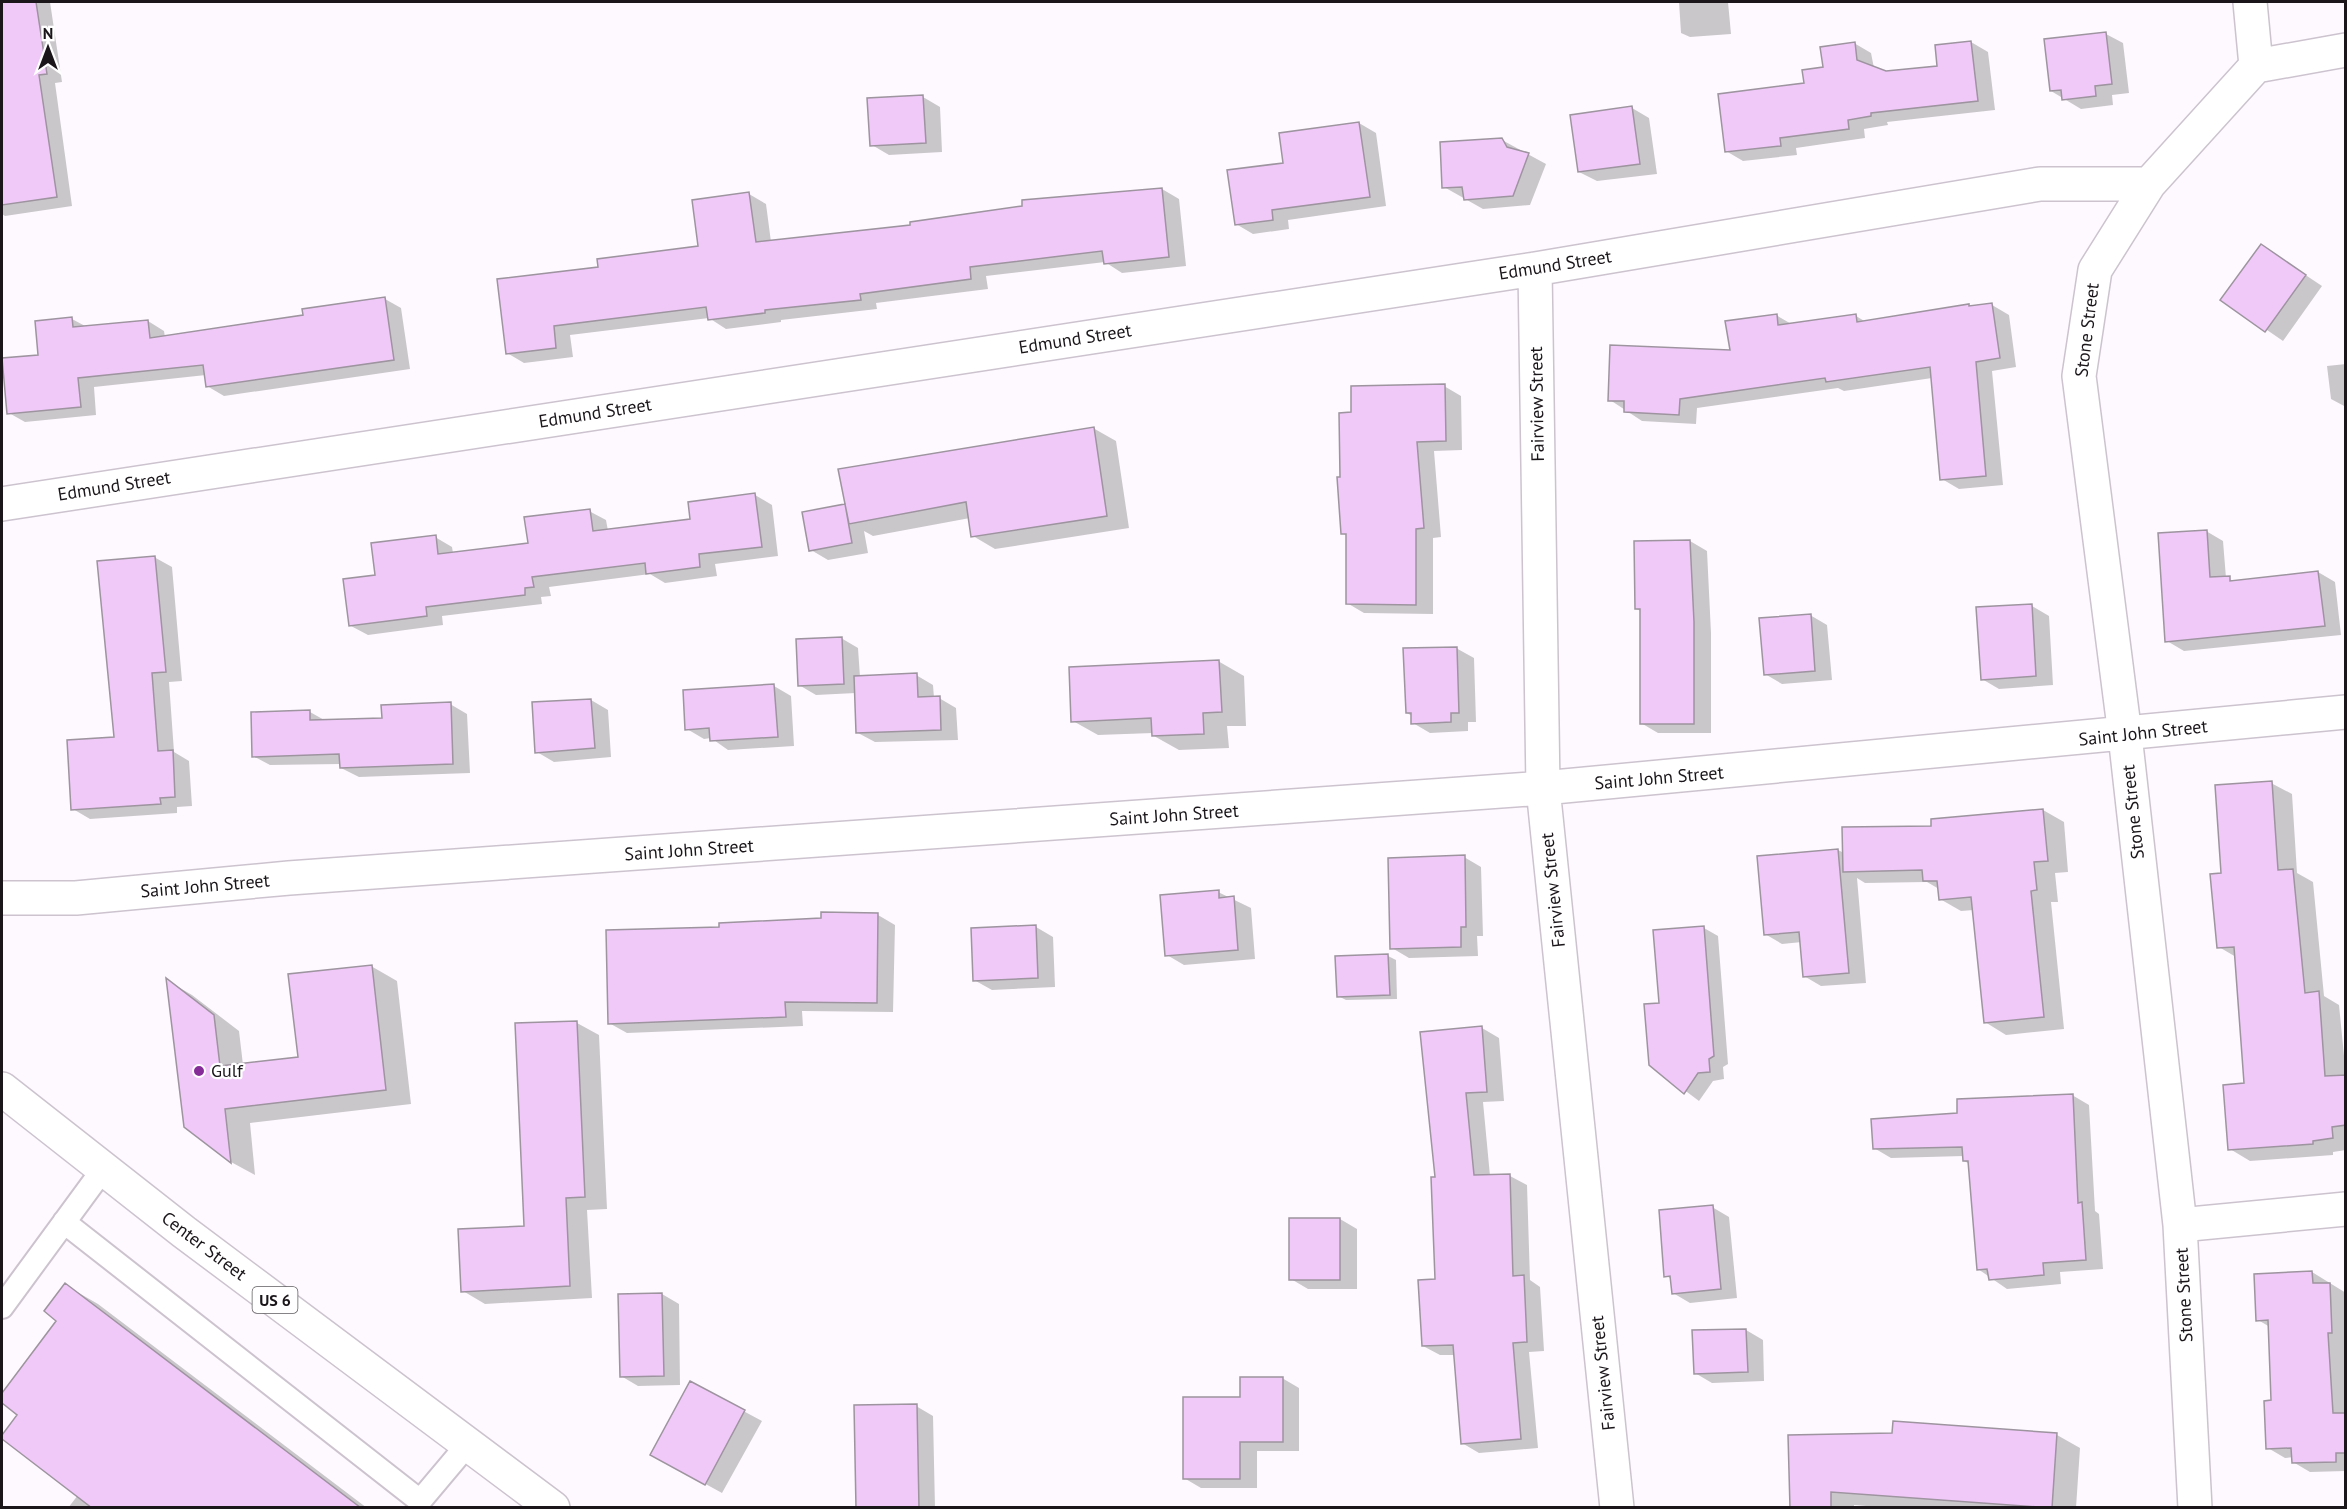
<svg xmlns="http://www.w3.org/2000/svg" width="2347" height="1509" font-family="'PT Sans',sans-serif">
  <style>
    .shadow { fill: #0003 }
    .building { fill: #f0c9f9; stroke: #9d949f; stroke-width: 1.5 }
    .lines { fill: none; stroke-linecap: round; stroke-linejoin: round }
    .lane-casing { stroke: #ccc3cf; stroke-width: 26 }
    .street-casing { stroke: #ccc3cf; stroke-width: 36 }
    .primary-casing { stroke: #ccc3cf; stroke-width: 36 }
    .lane { stroke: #fff; stroke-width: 22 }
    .street { stroke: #fff; stroke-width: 33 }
    .primary { stroke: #fff; stroke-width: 33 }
    .poi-dot { fill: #852c98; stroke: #fff; stroke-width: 2 }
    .labels { text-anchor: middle; stroke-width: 4.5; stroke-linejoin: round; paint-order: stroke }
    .shield { fill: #fff; stroke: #5f5c5f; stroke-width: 1.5 }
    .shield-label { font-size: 16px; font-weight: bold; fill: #1a161a }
    .street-label { font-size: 18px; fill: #1a161a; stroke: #fff }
    .poi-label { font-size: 18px; fill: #1a161a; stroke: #fff; text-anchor: start }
  </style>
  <rect width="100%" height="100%" fill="#fdf9fe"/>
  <path class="shadow" d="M2,2H50L62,82L55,83L72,206L5,216L2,214Z
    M1679,2H1728L1731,34L1690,37L1681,33Z
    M2106,34L2123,43L2129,93L2112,95L2113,105L2081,109L2051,91Z
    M1971,42L1988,52L1995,110L1887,122L1888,125L1864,129L1865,138L1796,148L1797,155L1743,161L1726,151L1854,43L1871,53L1874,68L1885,72L1939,68Z
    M923,97L940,107L942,152L889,155L872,145Z
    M1632,108L1649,118L1657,174L1597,181L1579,172Z
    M1359,123L1376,133L1386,206L1288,220L1289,229L1253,234L1236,224L1285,164Z
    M1502,140L1546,164L1530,205L1483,209L1444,187Z
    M1162,189L1179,199L1186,266L1122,273L1105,262L986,276L988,289L876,303L877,309L781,320V322L726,329L709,318L570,335L573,357L524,363L507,353L600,268L699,247L749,194L766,204L771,242L912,226Z
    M2262,246L2322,286L2283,341L2222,299Z
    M385,299L401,308L410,369L224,396L207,386L206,375L94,387L96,415L25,422L9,413L40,356L72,319L87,327L148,321L164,331L165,337L305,317Z
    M1992,305L2009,315L2016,367L1992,371L2003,485L1959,489L1942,479L1932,378L1844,391L1838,388L1697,408L1696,424L1642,421L1610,400L1731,351L1776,315L1793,325L1856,316L1866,322L1969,306Z
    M2346,364V407L2331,399L2327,366Z
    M1444,386L1461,396L1462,450L1434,451L1441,537L1433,538V614L1364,613L1347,603L1348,537L1343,533L1342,478L1353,414Z
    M1093,428L1116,441L1129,528L995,549L973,536L970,518L873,536L864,531L868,553L828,560L811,550L845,505L847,507Z
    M755,495L772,505L778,556L715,564L717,576L665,583L650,574L549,587L551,596L541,597L542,604L442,616L443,625L368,635L351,626L377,577L435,537L452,547L453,553L529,544L589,511L606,520L608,531L692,521Z
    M2206,531L2223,541L2226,578L2237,582L2318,572L2335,582L2341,635L2184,651L2167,641Z
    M1690,541L1707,551L1711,633V733H1658L1641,723V611L1636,609L1635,542Z
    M154,557L172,567L182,681L169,682L174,752L189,761L192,806L177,807V813L90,819L73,809L116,739Z
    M2032,606L2049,616L2053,685L1999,689L1982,679Z
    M1810,615L1827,625L1832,680L1782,684L1765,674Z
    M841,638L858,648L860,677L916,675L933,685L934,698H939L956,708L958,740L875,742L858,733L856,693L816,695L799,685Z
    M1456,648L1474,658L1476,722H1468V731L1430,733L1413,723L1412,716L1407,713Z
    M1218,661L1244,676L1246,726H1227L1229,748L1179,750L1154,736L1153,733L1098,735L1073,721Z
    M774,686L791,696L794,746L728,750L711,738L704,739L687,729Z
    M591,700L608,710L611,757L554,762L537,752Z
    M450,704L467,714L470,773L359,777L341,768V764L270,765L253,756L310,712L326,721L383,719Z
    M2271,783L2292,794L2297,873L2313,882L2324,996L2339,1005L2346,1076V1150L2333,1152V1155L2250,1161L2230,1149L2246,1085L2236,957L2219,947L2222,874Z
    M2043,810L2064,822L2068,872L2055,873L2058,902H2051L2064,1029L2006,1035L1985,1022L1974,910L1961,911L1940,899L1939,889L1927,882L1865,883L1857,878L1866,983L1821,986L1804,976L1802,942L1782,944L1765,934L1838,850L1844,853L1933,827Z
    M1464,857L1481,867L1483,936H1477L1478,956L1409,958L1392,948Z
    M1218,892L1251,908L1255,959L1184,965L1167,955Z
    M878,915L895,925L893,1012L802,1011L803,1026L627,1033L609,1023L721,929Z
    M1036,927L1053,937L1055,987L992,990L974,980Z
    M1704,928L1718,936L1728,1064L1723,1067L1724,1079L1713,1081L1699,1101L1651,1065Z
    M1388,956L1396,960L1397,999L1346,1000L1338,996Z
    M371,966L397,981L411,1104L250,1123L255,1175L231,1162L185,1126L168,981L192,995L239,1031L243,1065L299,1058Z
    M577,1023L599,1035L607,1209L587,1210L592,1298L485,1304L463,1291L525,1227Z
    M1482,1028L1499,1038L1504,1101L1483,1102L1490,1176H1510L1527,1185L1530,1280L1540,1287L1544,1351L1529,1352L1538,1448L1479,1453L1462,1443L1455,1355H1440L1423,1346L1436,1280V1178Z
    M2072,1095L2089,1105L2095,1211L2099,1214L2103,1269L2060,1272L2061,1284L2007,1289L1978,1269L1970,1164L1964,1161V1156L1891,1158L1874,1148L1959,1115Z
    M1712,1207L1729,1217L1737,1298L1690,1303L1673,1293L1672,1279L1666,1276Z
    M1340,1219L1357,1229V1289H1308L1291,1279Z
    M2312,1272L2346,1293V1471L2310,1472L2293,1462V1457L2285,1458L2268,1448L2272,1402L2270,1327L2258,1320Z
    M65,1285L98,1304L367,1508H68L78,1495L2,1437L19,1415L2,1401V1396L58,1321Z
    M662,1294L679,1304L680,1385L638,1386L621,1376Z
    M1746,1330L1763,1340L1764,1381L1712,1383L1695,1373Z
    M1282,1378L1299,1388V1451H1257V1488H1201L1184,1478L1241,1399Z
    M691,1383L762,1421L722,1493L669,1464Z
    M916,1406L933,1416L935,1508H857Z
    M2057,1435L2080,1448L2076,1508H1890L1854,1505V1508H1791L1790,1436Z"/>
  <path class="building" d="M2,2H36L47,74L39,75L57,197L2,205Z
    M2106,32L2112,84L2095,86L2096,96L2062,100L2061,90L2050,91L2044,39Z
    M1971,41L1978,101L1871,113V116L1848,120L1849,129L1780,138L1781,146L1725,152L1718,94L1804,83L1802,70L1823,67L1820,47L1855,42L1857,60L1886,71L1937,66L1935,45Z
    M923,95L926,143L870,146L867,98Z
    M1632,106L1640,164L1578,172L1570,115Z
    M1359,122L1370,197L1272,210L1273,220L1235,225L1227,170L1283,163L1279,133Z
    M1502,138L1507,147L1529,153L1513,196L1464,200L1462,187L1442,188L1440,142Z
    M1162,188L1169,257L1104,264L1102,251L970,267L971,279L860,294L861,300L765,310V313L708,320L706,307L554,326L556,348L506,354L497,279L598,267L597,259L698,246L692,200L749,192L756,242L910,225V222L1022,206V200Z
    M2261,244L2306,275L2265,332L2220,300Z
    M385,297L394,360L206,387L203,365L78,378L81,407L7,414L2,358L38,355L35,321L72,317L73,327L148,320L150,338L303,315L302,309Z
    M1992,303L2000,358L1976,362L1986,476L1940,480L1930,367L1826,382L1825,378L1680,399L1679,415L1624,412V401H1608L1610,345L1730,350L1725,321L1777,314L1778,325L1856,314L1857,322L1969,304V306Z
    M1445,384L1446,441L1417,442L1424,528L1416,529V605L1346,604V534H1341L1337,477H1340L1339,413L1351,412V386Z
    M1094,427L1107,516L971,537L966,502L849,524L838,469Z
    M755,493L762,547L699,554L700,567L646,574L645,563L532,577L534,587L525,588V595L426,607L427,616L349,626L343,579L375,575L371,543L436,535L438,554L528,543L524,517L590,509L593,531L690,519L688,502Z
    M845,504L852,543L809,551L802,512Z
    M2207,530L2210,577L2230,576V581L2318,571L2325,626L2165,642L2158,533Z
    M1690,540L1694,622V724H1640V609H1635L1634,541Z
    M155,556L166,672L152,673L158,751L173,750L175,797L160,798L161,804L71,810L67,740L114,737L97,561Z
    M2032,604L2036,676L1981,680L1976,607Z
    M1811,614L1815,671L1764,675L1759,618Z
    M842,637L844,684L798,686L796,639Z
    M1457,647L1459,713H1451V722L1411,724V713H1406L1403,648Z
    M1219,660L1222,712L1203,713L1204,734L1152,736L1151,718L1071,722L1069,667Z
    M917,673L918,697L940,696L941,730L856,733L854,676Z
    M774,684L778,737L710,741L709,728L685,730L683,690Z
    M591,699L595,748L535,753L532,702Z
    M451,702L453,764L340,768L339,754L252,757L251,712L310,710V720L382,718L381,705Z
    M2272,781L2278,870L2293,869L2305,993L2319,991L2325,1076L2346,1075V1125L2332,1127L2333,1138L2313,1141V1144L2228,1150L2223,1085L2244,1083L2234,947L2217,948L2210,874L2221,873L2215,785Z
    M2043,809L2048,861L2034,862L2037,890L2031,891L2044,1017L1984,1023L1971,897L1939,900L1937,881H1923L1922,870L1843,872L1842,827L1931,826V819Z
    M1838,849L1849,973L1803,977L1799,932L1764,935L1757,856Z
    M1465,855L1466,927H1461V947L1390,949L1388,858Z
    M1219,890V898L1234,896L1238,950L1165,956L1160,895Z
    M821,912L878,913L877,1003L785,1002L786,1017L608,1024L606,930L719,927V923L821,918Z
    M1036,925L1038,978L973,981L971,928Z
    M1704,926L1714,1056L1709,1059L1710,1072L1698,1073L1684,1094L1649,1065L1644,1004L1659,1003L1653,930Z
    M1388,954L1390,995L1337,997L1335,956Z
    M372,965L386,1090L225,1109L231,1163L184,1127L166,978L214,1015L220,1066L298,1057L288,974Z
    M577,1021L585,1197L566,1198L570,1286L461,1292L458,1229L524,1226L515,1023Z
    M1482,1026L1487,1092L1466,1093L1474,1175L1510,1174L1513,1276L1524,1275L1527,1342L1513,1343L1521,1439L1461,1444L1453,1345L1422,1346L1418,1280L1435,1279L1431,1177H1435L1420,1032Z
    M2073,1094L2078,1203L2082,1202L2086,1260L2043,1263L2044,1275L1989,1280L1987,1269L1977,1270L1968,1161H1963L1962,1147L1873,1149L1871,1119L1957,1113V1099Z
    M1713,1205L1721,1289L1672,1294L1670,1276L1664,1277L1659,1210Z
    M1289,1218H1340V1280H1289Z
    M2312,1271L2313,1283H2330L2332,1333H2328L2333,1413H2346V1453H2336V1462L2292,1463L2291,1448L2266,1449L2264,1401L2271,1400L2268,1320L2256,1321L2254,1274Z
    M65,1283L361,1508H92L2,1439V1435L17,1415L2,1403V1393L56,1321L44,1311Z
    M662,1293L664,1376L620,1377L618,1294Z
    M1746,1329L1748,1372L1694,1374L1692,1330Z
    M1240,1377H1283V1442H1240V1479H1183V1397H1240Z
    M690,1381L745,1410L705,1485L650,1455Z
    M917,1404L919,1508H856L854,1405Z
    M1893,1421L2057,1433L2052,1508L1831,1492V1508H1790L1788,1435L1892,1433Z"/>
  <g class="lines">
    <g class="lane-casing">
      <path id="lane" d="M64,1222L420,1501L468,1444
        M2,1307L104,1168"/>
    </g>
    <g class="street-casing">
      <path id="street" d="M2250,2L2256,66
        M2256,66L2346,50
        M1535,269L1543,788L1617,1508
        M2,504L1535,269L2040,184H2149
        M2,898H76L289,878L1543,788L2346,712
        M2180,1225L2346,1209
        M2195,1508L2180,1225L2125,735L2079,376L2095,270L2149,184L2256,66"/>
    </g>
    <g class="primary-casing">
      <path id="primary" d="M2,1089L184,1232L553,1508"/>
    </g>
    <use href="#lane" class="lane"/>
    <use href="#street" class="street"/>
    <use href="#primary" class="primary"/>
  </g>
  <circle class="poi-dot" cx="199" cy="1071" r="6"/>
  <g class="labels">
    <rect class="shield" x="252.5" y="1287" width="45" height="26" rx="4.5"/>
    <g class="shield-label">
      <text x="275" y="1306">US 6</text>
    </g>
    <g class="street-label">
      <text transform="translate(1555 265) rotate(-9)" y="6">Edmund Street</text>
      <text transform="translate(2087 330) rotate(-83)" y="6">Stone Street</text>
      <text transform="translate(1075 339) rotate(-9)" y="6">Edmund Street</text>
      <text transform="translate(1537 404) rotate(-91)" y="6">Fairview Street</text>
      <text transform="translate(595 413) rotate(-9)" y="6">Edmund Street</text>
      <text transform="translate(114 486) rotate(-9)" y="6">Edmund Street</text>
      <text transform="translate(2143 733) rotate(-6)" y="6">Saint John Street</text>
      <text transform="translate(1659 778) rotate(-5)" y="6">Saint John Street</text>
      <text transform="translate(2133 812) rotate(-96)" y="6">Stone Street</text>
      <text transform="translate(1174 815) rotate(-4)" y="6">Saint John Street</text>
      <text transform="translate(689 850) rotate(-4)" y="6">Saint John Street</text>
      <text transform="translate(205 886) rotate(-5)" y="6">Saint John Street</text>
      <text transform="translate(1553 890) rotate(-96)" y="6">Fairview Street</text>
      <text transform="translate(204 1246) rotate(37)" y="6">Center Street</text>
      <text transform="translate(2184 1295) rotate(-93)" y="6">Stone Street</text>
      <text transform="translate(1603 1373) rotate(-96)" y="6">Fairview Street</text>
    </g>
    <g class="poi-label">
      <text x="211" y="1077">Gulf</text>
    </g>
  </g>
  <rect width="2347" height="1509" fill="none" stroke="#1a161a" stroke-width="6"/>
  <g transform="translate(48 48)" stroke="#ffffff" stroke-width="4.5" paint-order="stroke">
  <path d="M0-4.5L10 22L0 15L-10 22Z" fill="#1a161a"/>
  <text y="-9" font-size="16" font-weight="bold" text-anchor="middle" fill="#1a161a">N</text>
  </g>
</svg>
